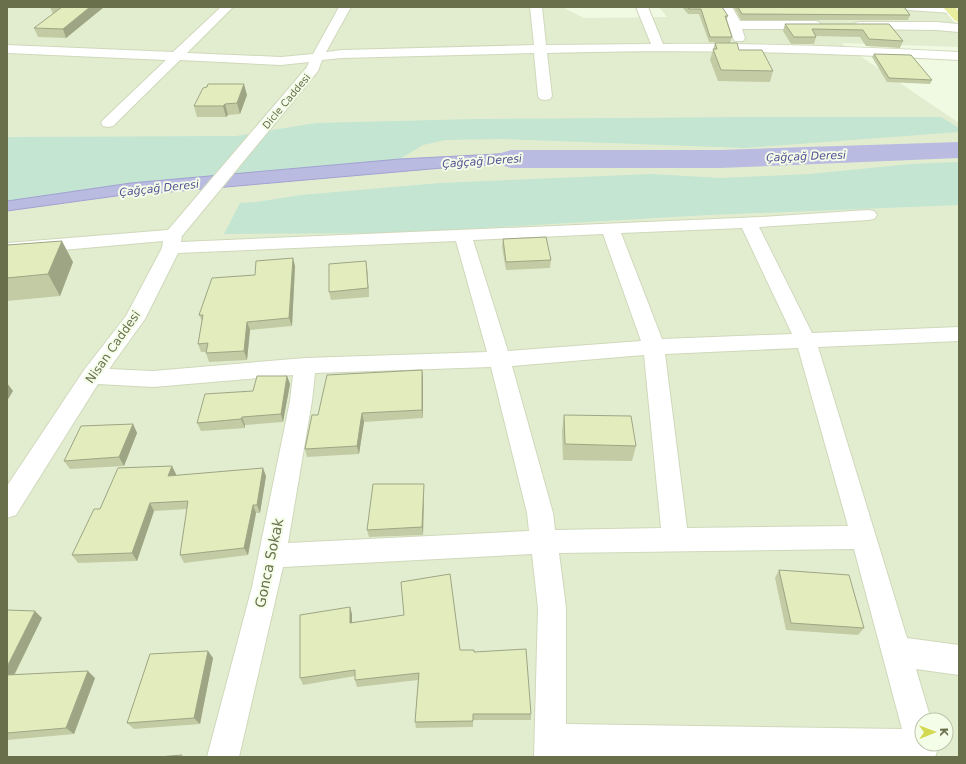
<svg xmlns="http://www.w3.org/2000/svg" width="966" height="764" font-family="'DejaVu Sans',sans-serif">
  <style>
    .residential { fill: #e2edd0; fill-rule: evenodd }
    .green { fill: #c3e5d1 }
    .water { fill: #b9bbe1; stroke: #a0a2d2 }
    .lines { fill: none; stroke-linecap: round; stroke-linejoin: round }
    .river { fill: #b9bbe1; fill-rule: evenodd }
    .minor-casing { stroke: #cfd8ba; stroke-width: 2 }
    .highway-casing { stroke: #fff; stroke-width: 2 }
    .minor { fill: #fff; fill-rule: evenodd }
    .highway { fill: #e8ee9e; fill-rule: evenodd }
    .wall { fill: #c2cba3 }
    .shaded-wall { fill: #9ea584 }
    .building { fill: #e2ecbd; stroke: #9ea584 }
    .labels { text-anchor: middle; stroke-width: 4; stroke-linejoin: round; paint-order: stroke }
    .far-street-label { font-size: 10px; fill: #696f4b; stroke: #f4fde8 }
    .far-water-label { font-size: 11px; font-style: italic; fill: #515294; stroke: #f4fde8 }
    .street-label { font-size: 12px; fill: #696f4b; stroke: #f4fde8 }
    .near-street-label { font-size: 14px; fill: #696f4b; stroke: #f4fde8 }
  </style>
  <rect width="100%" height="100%" fill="#f0fae2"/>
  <path class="residential" d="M7,7H562L584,18L667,17L659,7H959V47L841,43L959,123V757H7ZM922,720H946V744H922Z"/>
  <path class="green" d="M749,117H941L959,128V132L745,148L503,139L445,140L423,145L400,159L131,183L7,201V137L236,136L316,123L475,119Z
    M959,162V205L709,215L397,233L224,234L240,203L256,202L301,195L440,183L652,174L721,178L810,174L910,164Z"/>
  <path class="water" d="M517,153H557L565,158L560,162L465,166L169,192L138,193L7,211V201L131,183L400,159Z"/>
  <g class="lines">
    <path class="river" d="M959,142V158L720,168H511L501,165L497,159L501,153L511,150H720Z"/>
    <g class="minor-casing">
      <path id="minor" d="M221,7H233L187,53L281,57L313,54L339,7H351L326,52L342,50L534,45L530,7H542L546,45L651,44L636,7H648L663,44C762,43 861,47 959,52V60C822,52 684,49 547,53L552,96L550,99L545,100L540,99L538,96L534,53L342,58L322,60L318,71L182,236L181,242L761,217L868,210L874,211L877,215L874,219L868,220L759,227L812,333L959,327V341L818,347L907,638L959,645V675L916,669L931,720H922V744H938L939,746L935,757H534L538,608L532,554L283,567L239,757H207L252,587L290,401L293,375L153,387L98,384L16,515L7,518V486L84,370L126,316L162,248L163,241L7,255V243L168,230L307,67L309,62L281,65L180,60L113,126L108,127L103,126L101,123L103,120L166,60L7,53V45L173,52ZM742,228L792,334L662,339L621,233ZM603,234L641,341L508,351L473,240ZM456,241L487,352L305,358L153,371L109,369L145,319L178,253ZM798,348L848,526L687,528L665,354ZM644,355L661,528L555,530L553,513L512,366ZM491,367L527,513L529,531L288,543L312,401L315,373ZM854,549L902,729L566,724V608L559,553Z
        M720,7H732L740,21H815L819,22L821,25L819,28L815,29H742L745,38L743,41H735L733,38L727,19Z
        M903,7H953L957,10L955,12L951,13L909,10L905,9Z
        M859,22H936L959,24V32L936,30L855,29L853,26L855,23Z"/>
    </g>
    <g class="highway-casing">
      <path id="highway" d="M943,7H955L959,12V22L955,21Z"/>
    </g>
    <use href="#minor" class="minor"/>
    <use href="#highway" class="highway"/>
  </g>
  <path class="wall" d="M50,7H104L66,38L38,37L34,28L53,14Z
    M682,7H722L728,16L726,21L732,37L730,43L709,42L699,14H688Z
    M734,7H904L910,15L908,20H741Z
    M785,24H889L903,41L900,48L866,46L860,37L815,36L816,37L814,44H791L783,31Z
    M715,43L739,50L773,71L770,82L718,81L710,60Z
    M874,54L932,80L930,84L887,82L872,57Z
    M247,95L240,114L228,115L226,117H197L194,106Z
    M503,239L551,260L550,268L506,270L502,247Z
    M7,245L73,262L60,296L7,301Z
    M366,261L367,269L369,297L331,300L329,292Z
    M295,266L292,326L250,330L247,360L209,362L206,353V352H201L198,344L202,321L199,315L255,275Z
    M422,370L423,378V418L364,422L359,454L307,457L305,449L318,415Z
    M287,376L290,384L283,422L245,425V428L201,431L197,423L253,391Z
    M564,415L636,446L632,461L563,460L562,431Z
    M133,424L137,433L124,466L70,469L64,461Z
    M176,474V476H266L260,513H256L248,555L184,563L180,555L187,509L154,511L137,561L78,563L72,555L100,509Z
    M424,492L423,535L369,537L367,530Z
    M779,570L864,628L858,635L786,630L775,578Z
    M7,610L42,618L15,674L95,678L74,734L7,740Z
    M352,614V622L460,650L474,652L531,714V720H473V727L416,728L415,722L418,680L357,687L355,680V676L303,685L300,678Z
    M208,651L213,658L200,724L134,729L127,723Z"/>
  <path class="shaded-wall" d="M90,7H104L66,38L63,29Z
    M244,84L247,95L240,114L237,103Z
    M225,104L228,115L226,117L223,106Z
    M62,241L73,262L60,296L48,274Z
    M293,258L295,266L292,326L289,318Z
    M366,261L367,269L369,297L368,288Z
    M247,322L250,330L247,360L244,351Z
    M422,370L423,378V418L422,410Z
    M287,376L290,384L283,422L281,414Z
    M7,383L13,391L7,401Z
    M362,413L364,422L359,454L357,446Z
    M242,417L245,425V428L241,419Z
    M133,424L137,433L124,466L119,457Z
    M172,466L176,474L173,485L168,476Z
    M263,468L266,476L260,513L257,505Z
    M424,484V492L423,535L422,527Z
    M150,503L154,511L137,561L132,553Z
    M253,505L256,513L248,555L244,548Z
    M350,607L352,614V630L350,623Z
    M35,611L42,618L11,681L7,678V667Z
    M208,651L213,658L200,724L194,718Z
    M88,671L95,678L74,734L66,728Z"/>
  <path class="building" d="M55,7H90L63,29L34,28L62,7Z
    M687,7H722L728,16H725L732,37H710L701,9H689Z
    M738,7H904L910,15L742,14Z
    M785,24H889L903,41L869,39L863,30L812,29L816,37H794Z
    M715,43H737L739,50H762L773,71L721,70L713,49H717Z
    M874,54L911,55L932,80L889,78Z
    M208,84H244L237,103L225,104L223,106H194L203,88L207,87Z
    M546,237L551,260L506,262L503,239Z
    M62,241L48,274L7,278V245Z
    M293,258L289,318L247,322L244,351L206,353L208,343L198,344L203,315H199L212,278L255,275L256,261Z
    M366,261L368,288L329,292V264Z
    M422,370V410L362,413L357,446L305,449L312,415H318L327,375Z
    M257,376H287L281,414L242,417L241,419L197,423L205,394L253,391Z
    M564,415L631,416L636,446L565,444Z
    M133,424L119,457L64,461L81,426Z
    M172,466L168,476L263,468L257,505H253L244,548L180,555L188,501L150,503L132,553L72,555L94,509H100L118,468Z
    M373,484H424L422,527L367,530Z
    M779,570L849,575L864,628L791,623Z
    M450,574L460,650H474V652L526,649L531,714H473V721L415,722L419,673L355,680V670L300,678V615L350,607V623L404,615L401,582Z
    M7,610L35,611L7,667Z
    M208,651L194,718L127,723L150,654Z
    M88,671L66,728L7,733V675Z
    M182,755L181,757H159Z"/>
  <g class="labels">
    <g class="far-street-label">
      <text transform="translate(286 101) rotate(-50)" y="4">Dicle Caddesi</text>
    </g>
    <g class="far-water-label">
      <text transform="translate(806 156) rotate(-2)" y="4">Çağçağ Deresi</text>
      <text transform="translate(482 161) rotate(-4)" y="4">Çağçağ Deresi</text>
      <text transform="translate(159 188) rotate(-6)" y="4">Çağçağ Deresi</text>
    </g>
    <g class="street-label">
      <text transform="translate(113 347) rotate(-55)" y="4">Nisan Caddesi</text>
    </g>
    <g class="near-street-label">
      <text transform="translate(269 563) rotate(-78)" y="5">Gonca Sokak</text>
    </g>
  </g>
  <rect width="966" height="764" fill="none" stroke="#696f4b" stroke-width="16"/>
  <g transform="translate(934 732) rotate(89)"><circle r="19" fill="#f4fde8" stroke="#bcc4a9"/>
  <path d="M0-3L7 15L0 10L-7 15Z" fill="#d4d952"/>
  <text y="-6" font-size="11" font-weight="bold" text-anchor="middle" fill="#696f4b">K</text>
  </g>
</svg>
